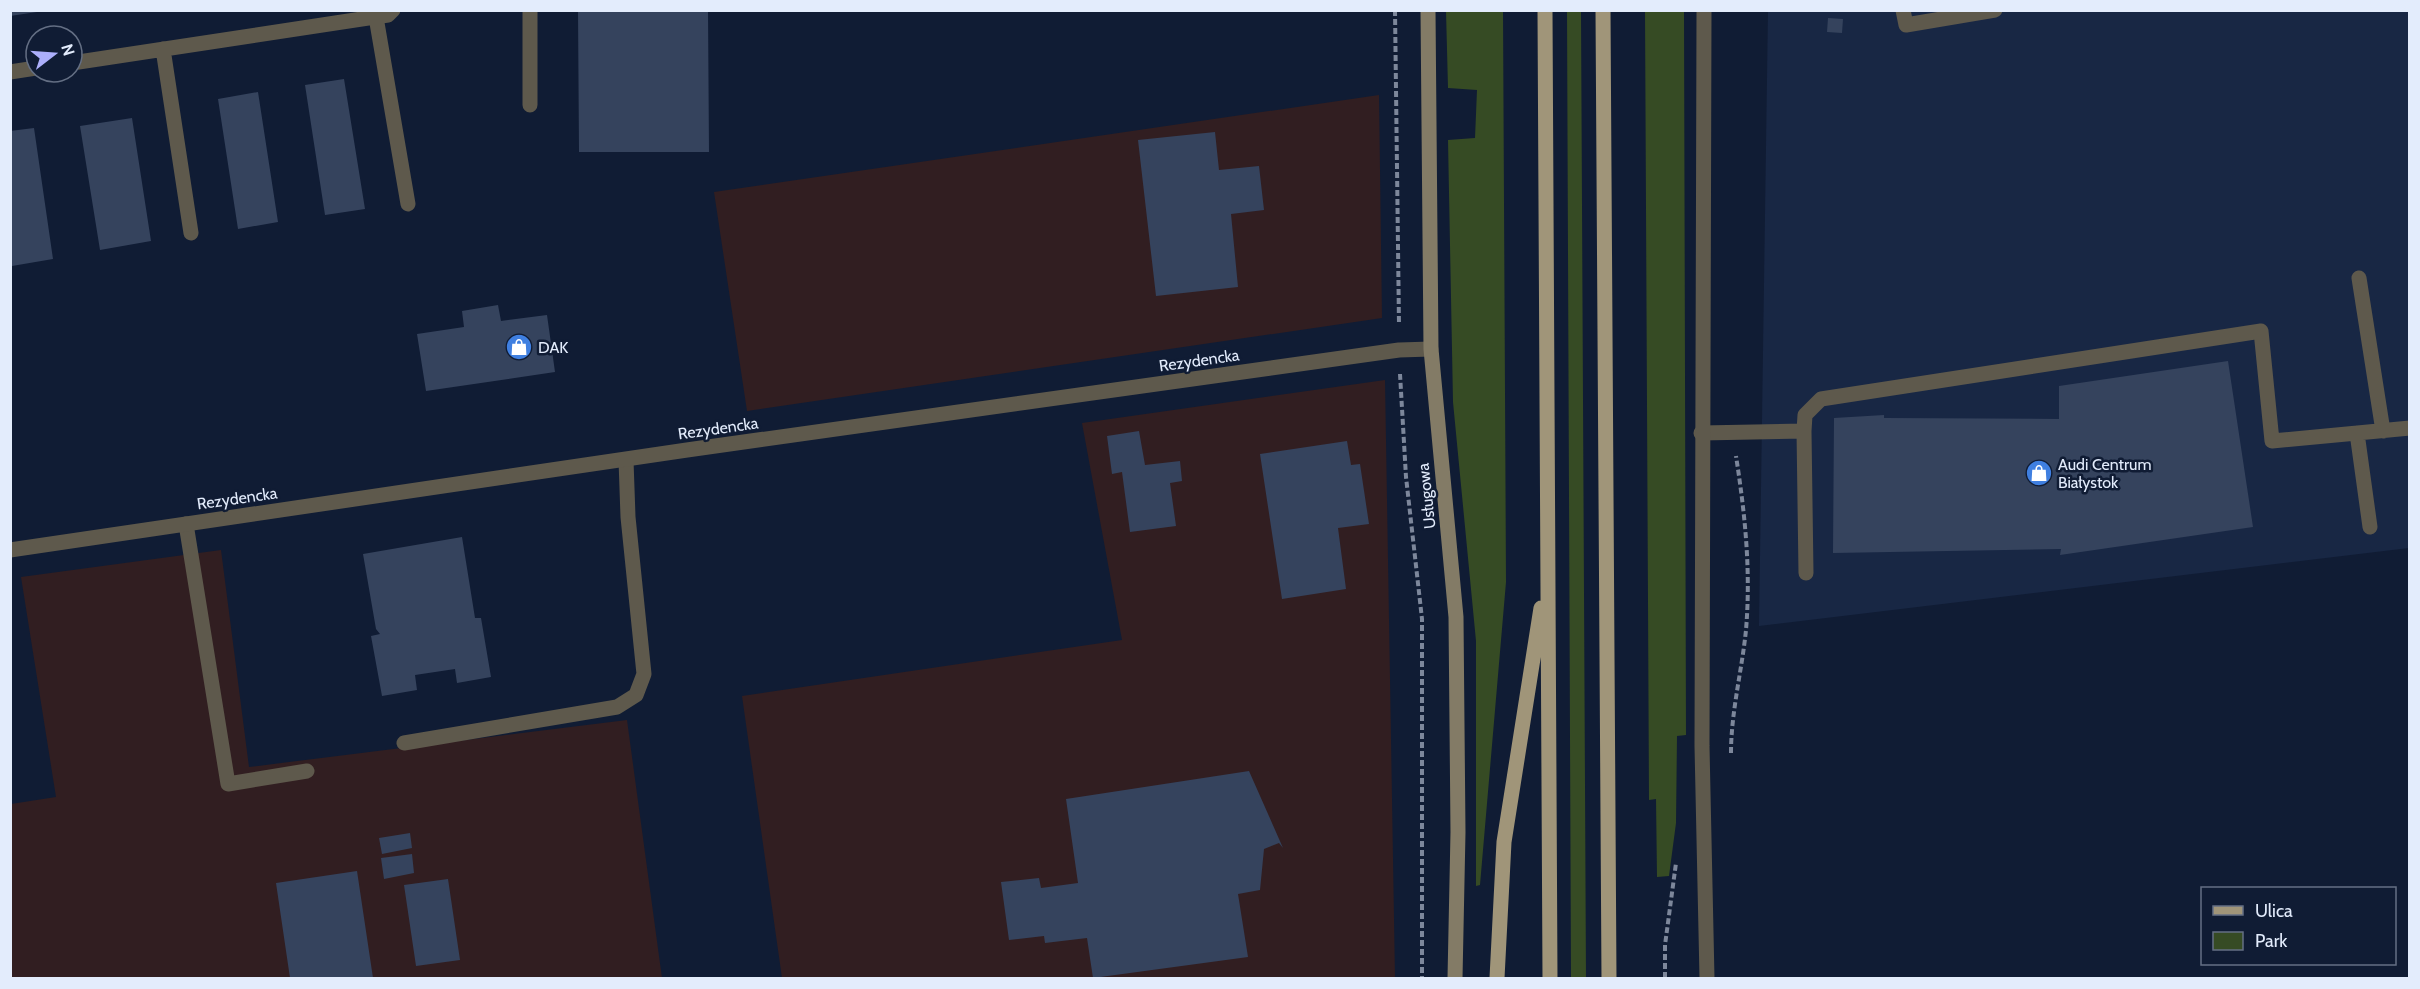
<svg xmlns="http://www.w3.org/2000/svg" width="2420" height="989" font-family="Cabin,sans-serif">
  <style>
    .built { fill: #182744 }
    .industrial { fill: #311e21 }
    .green { fill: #364b24 }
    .building { fill: #35435d }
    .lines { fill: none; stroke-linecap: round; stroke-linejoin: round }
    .path { stroke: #7d879b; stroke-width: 4; stroke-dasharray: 6 3; stroke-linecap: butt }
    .lane { stroke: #5e594c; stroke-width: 15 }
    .street { stroke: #5e594c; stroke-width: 15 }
    .secondary { stroke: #837b66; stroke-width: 15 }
    .primary { stroke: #a09579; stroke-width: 15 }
    .labels { text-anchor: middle; stroke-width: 5; stroke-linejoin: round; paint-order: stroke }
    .poi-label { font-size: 16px; fill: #e3ecfc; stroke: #101c34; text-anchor: start }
    .street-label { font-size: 16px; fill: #e3ecfc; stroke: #101c34 }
  </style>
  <rect width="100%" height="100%" fill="#101c34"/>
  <path class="built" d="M1768,11H2409V548L1759,626Z"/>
  <path class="industrial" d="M1379,95L1382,318L747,411L714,192Z
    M1385,380L1395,978H782L742,696L1122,640L1082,423Z
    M221,550L249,767L627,720L662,978H11V804L56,797L21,577Z"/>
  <path class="green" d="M1446,11H1503L1506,582L1480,885L1476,886V641L1453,402L1448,140L1475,138L1477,90L1448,88Z
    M1567,11H1581L1586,978H1571Z
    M1645,11H1684L1686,735L1677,736L1676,823L1669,876L1657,877L1656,799L1649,800Z"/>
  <path class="building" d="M10,10H37V12L10,16Z
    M578,10H708L709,152H579Z
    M1828,18L1843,19L1842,33L1827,32Z
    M344,79L365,209L325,215L305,85Z
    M258,92L278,222L238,229L218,99Z
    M132,118L151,241L100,250L80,126Z
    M34,128L53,259L12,266L10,131Z
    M1215,132L1219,170L1259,166L1264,210L1231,214L1238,287L1156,296L1138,140Z
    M498,305L501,321L547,315L555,372L426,391L417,334L464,327L462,311Z
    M2228,361L2253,527L2060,555L2061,549L1833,553L1834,418L1884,415V418L2059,419V386Z
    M1139,431L1145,465L1180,461L1182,481L1170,483L1176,526L1130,532L1122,472L1112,474L1107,436Z
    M1347,441L1351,465L1360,464L1369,524L1338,528L1346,589L1282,599L1260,454Z
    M462,537L475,618H481L491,677L457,683L455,669L415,675L417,690L382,696L371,636L380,634L376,629L363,554Z
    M1249,771L1283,848L1279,843L1264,849L1260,890L1238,894L1248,957L1093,978L1087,938L1045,943L1044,936L1009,940L1001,882L1039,878L1041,888L1078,883L1066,799Z
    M410,833L412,848L382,854L379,838Z
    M412,854L414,873L384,879L381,858Z
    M357,871L373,978H290L276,883Z
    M448,879L460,960L416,966L404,885Z"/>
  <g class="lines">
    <path class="path" d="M1395,10L1399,325
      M1400,374L1406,477L1422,619V978
      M1731,753C1731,712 1742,670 1746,630C1751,570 1745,514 1736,456
      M1665,978V945L1676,863"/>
    <path class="lane" d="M1903,10L1906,25L1995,10
      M376,17L408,204
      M163,49L191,233
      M72,63L388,15L393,10
      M10,72L36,68
      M530,105V10
      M2359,278L2383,431
      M1804,431L1806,573
      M1701,433L1804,431L1805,415L1821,399L2261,331L2272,441L2410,428
      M2357,433L2370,527
      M186,524L228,784L307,771
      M404,743L617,707L636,695L644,674L628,517L626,460"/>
    <path class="street" d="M1704,10L1702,746L1707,978
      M10,550L687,450L1399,350L1431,349"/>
    <path class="secondary" d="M1428,10L1431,349L1456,617L1458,832L1455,978"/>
    <path class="primary" d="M1545,10L1550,978
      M1603,10L1609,978
      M1497,978L1504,842L1541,608"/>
  </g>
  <defs>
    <g id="shop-disc" transform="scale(1.35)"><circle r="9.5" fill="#3f7fe0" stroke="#101c34"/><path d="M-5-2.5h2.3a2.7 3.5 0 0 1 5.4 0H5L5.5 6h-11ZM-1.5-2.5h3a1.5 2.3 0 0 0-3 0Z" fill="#fff"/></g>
  </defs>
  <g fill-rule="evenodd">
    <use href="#shop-disc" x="519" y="347"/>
    <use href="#shop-disc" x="2039" y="473"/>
  </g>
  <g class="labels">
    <g class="poi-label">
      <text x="538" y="353">DAK</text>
      <text x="2058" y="470">Audi Centrum<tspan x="2058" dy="18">Białystok</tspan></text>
    </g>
    <g class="street-label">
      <text transform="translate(1199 360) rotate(-8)" y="6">Rezydencka</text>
      <text transform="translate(718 428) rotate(-8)" y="6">Rezydencka</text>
      <text transform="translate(1426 496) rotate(-96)" y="6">Usługowa</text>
      <text transform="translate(237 498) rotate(-8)" y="6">Rezydencka</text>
    </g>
  </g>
  <rect width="2420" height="989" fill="none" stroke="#e3ecfc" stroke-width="24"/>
  <rect x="2201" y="887" width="195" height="78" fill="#101c34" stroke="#646f84" stroke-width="1.5"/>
  <rect x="2213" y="906" width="30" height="9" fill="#a09579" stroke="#646f84" stroke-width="1.5"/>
  <text x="2255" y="917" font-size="18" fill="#e3ecfc">Ulica</text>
  <rect x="2213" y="932" width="30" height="18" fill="#364b24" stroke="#646f84" stroke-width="1.5"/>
  <text x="2255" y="947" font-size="18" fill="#e3ecfc">Park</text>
  <g transform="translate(54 54) rotate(73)"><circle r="28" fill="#101c34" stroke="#646f84" stroke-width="1.5"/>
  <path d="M0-4.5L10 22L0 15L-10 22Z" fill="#acaffb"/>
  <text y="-9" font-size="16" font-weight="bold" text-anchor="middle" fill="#e3ecfc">N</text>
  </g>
</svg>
